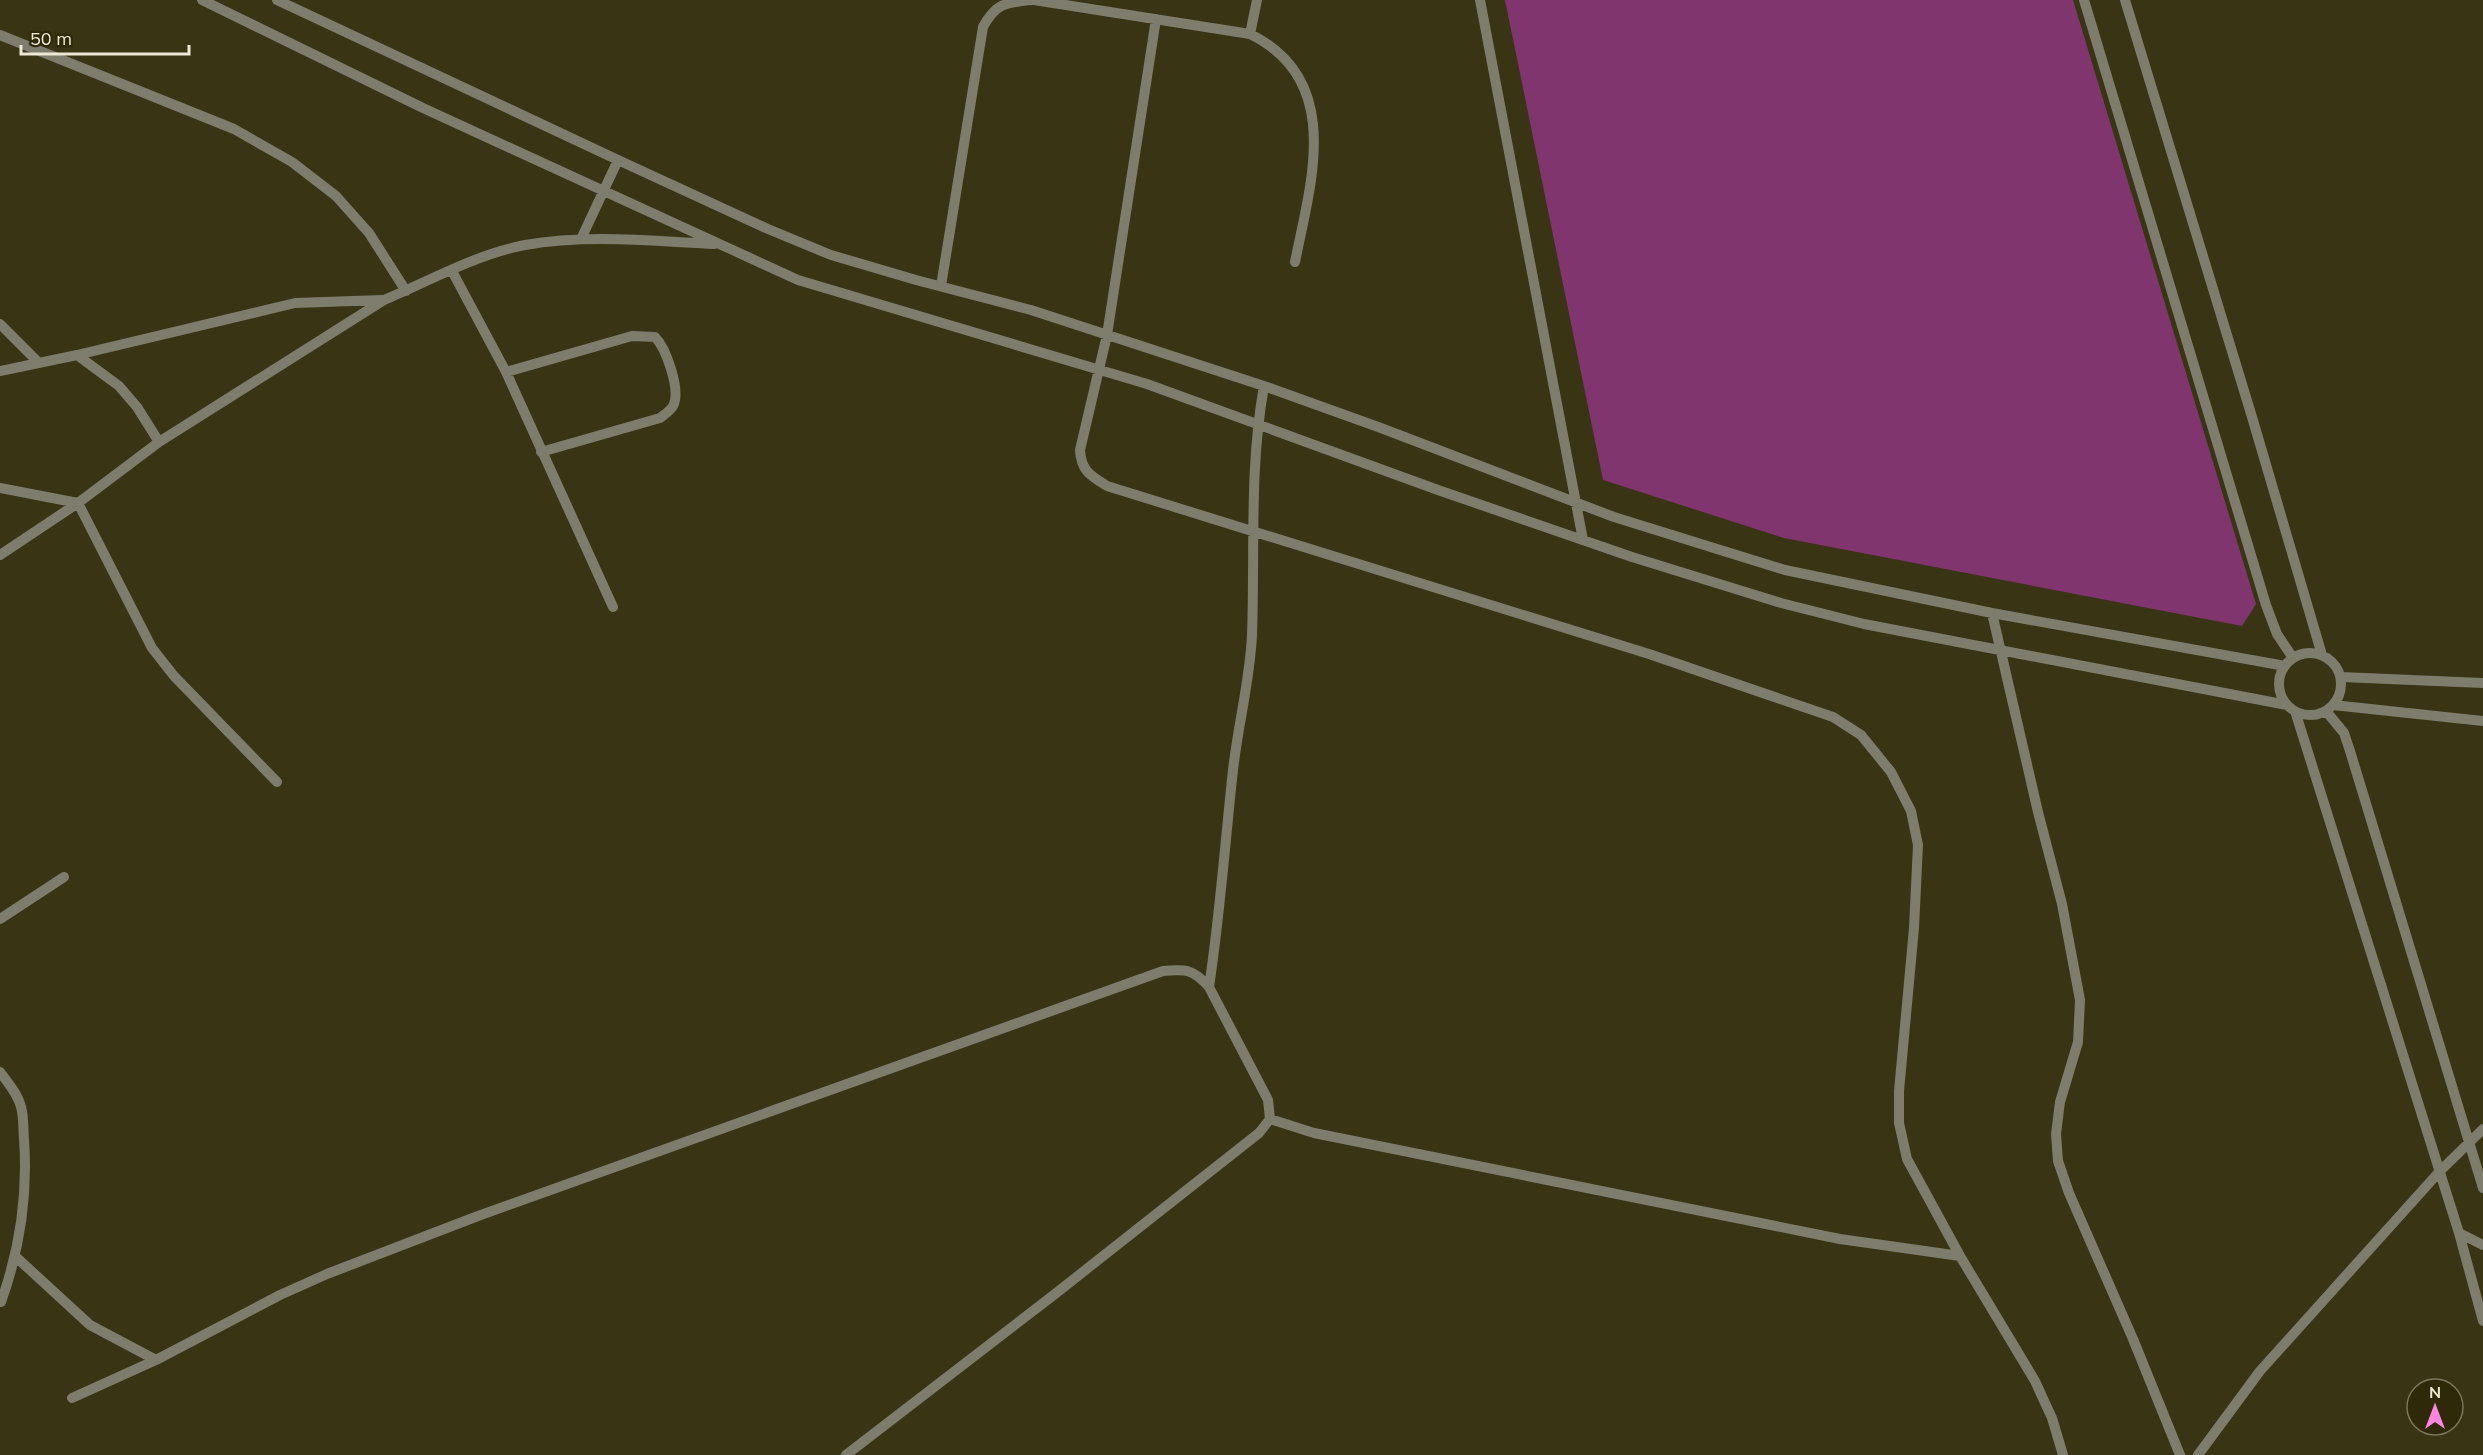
<svg xmlns="http://www.w3.org/2000/svg" width="2483" height="1455" font-family="Mulish,sans-serif">
  <style>
    .green { fill: #80356e }
    .lines { fill: none; stroke-linecap: round; stroke-linejoin: round }
    .lane { stroke: #7d7c6d; stroke-width: 10 }
  </style>
  <rect width="100%" height="100%" fill="#383414"/>
  <path class="green" d="M1505,0H2073L2256,604L2242,626L1784,538L1603,480Z"/>
  <g class="lines">
    <path class="lane" d="M202,0L423,108L798,280L1147,384L1438,490L1632,557L1781,603L1864,624L2287,705
      M277,0L618,160L768,229L831,255L916,280L1031,310L1264,386L1381,428L1614,517L1785,570L1992,613L2285,666
      M1034,0L1250,34C1344,80 1311,182 1295,262
      M1480,0L1583,540
      M2084,0L2266,605L2277,634L2293,658
      M2125,0L2252,417L2322,655
      M1156,19L1107,335L1080,450C1081,471 1091,476 1107,486L1649,654L1833,717L1861,735L1891,772L1911,811L1918,845L1914,928L1899,1091V1123L1907,1159L1960,1256L2035,1381L2052,1418L2063,1455
      M1250,34L1257,0
      M0,35L234,129L292,162L336,196L369,233L406,291
      M581,239L618,160
      M452,271L506,372L613,607
      M941,286L983,27C996,3 1005,3 1032,0
      M0,324L38,362
      M77,355L119,386L137,407L159,442
      M0,371L77,355L295,303L382,300
      M506,372L632,336L655,337C666,348 680,388 674,404C672,410 665,414 660,418L541,452
      M0,488L78,503L152,648L174,676L277,782
      M0,555L78,503L159,442L384,300C429,281 477,254 525,245C587,234 652,241 714,244
      M1992,613L2038,812L2062,904L2080,1000L2078,1042L2060,1102L2056,1134L2058,1161L2069,1193L2133,1339L2180,1455
      M2279 684a31 31 0 1 1 62 0a31 31 0 1 1-62 0Z
      M2341,677L2483,683
      M2333,705L2483,721
      M2295,711L2459,1233L2483,1321
      M2326,711L2344,733L2350,751L2483,1188
      M0,919L64,877
      M1209,987C1220,915 1225,843 1233,770C1238,725 1250,680 1252,635C1255,552 1249,469 1264,386
      M0,1072C8,1083 18,1094 21,1107C24,1117 23,1129 24,1139C28,1195 20,1249 1,1302
      M1270,1119L1314,1133L1840,1239L1960,1256
      M2459,1233L2483,1245
      M16,1257L90,1325L156,1360
      M72,1398L156,1360L280,1295L327,1274L478,1216L1163,971C1186,969 1193,969 1209,987L1268,1100L1270,1119L1259,1133L1055,1294L846,1455
      M2198,1455L2260,1371L2440,1171L2483,1129"/>
  </g>
  <g transform="translate(2435 1407)"><circle r="28" fill="#2e2a09" stroke="#7a765b" stroke-width="1.5"/>
  <path d="M0-4.5L10 22L0 15L-10 22Z" fill="#fe85df"/>
  <text y="-9" font-size="16" font-weight="bold" text-anchor="middle" fill="#ebe9d6">N</text>
  </g>
  <path d="M21 45v9h168v-9" fill="none" stroke="#ebe9d6" stroke-width="3"/>
  <text x="30" y="45" font-size="18" fill="#ebe9d6" stroke="#2e2a09" stroke-width="4.5" paint-order="stroke">50 m</text>
</svg>
